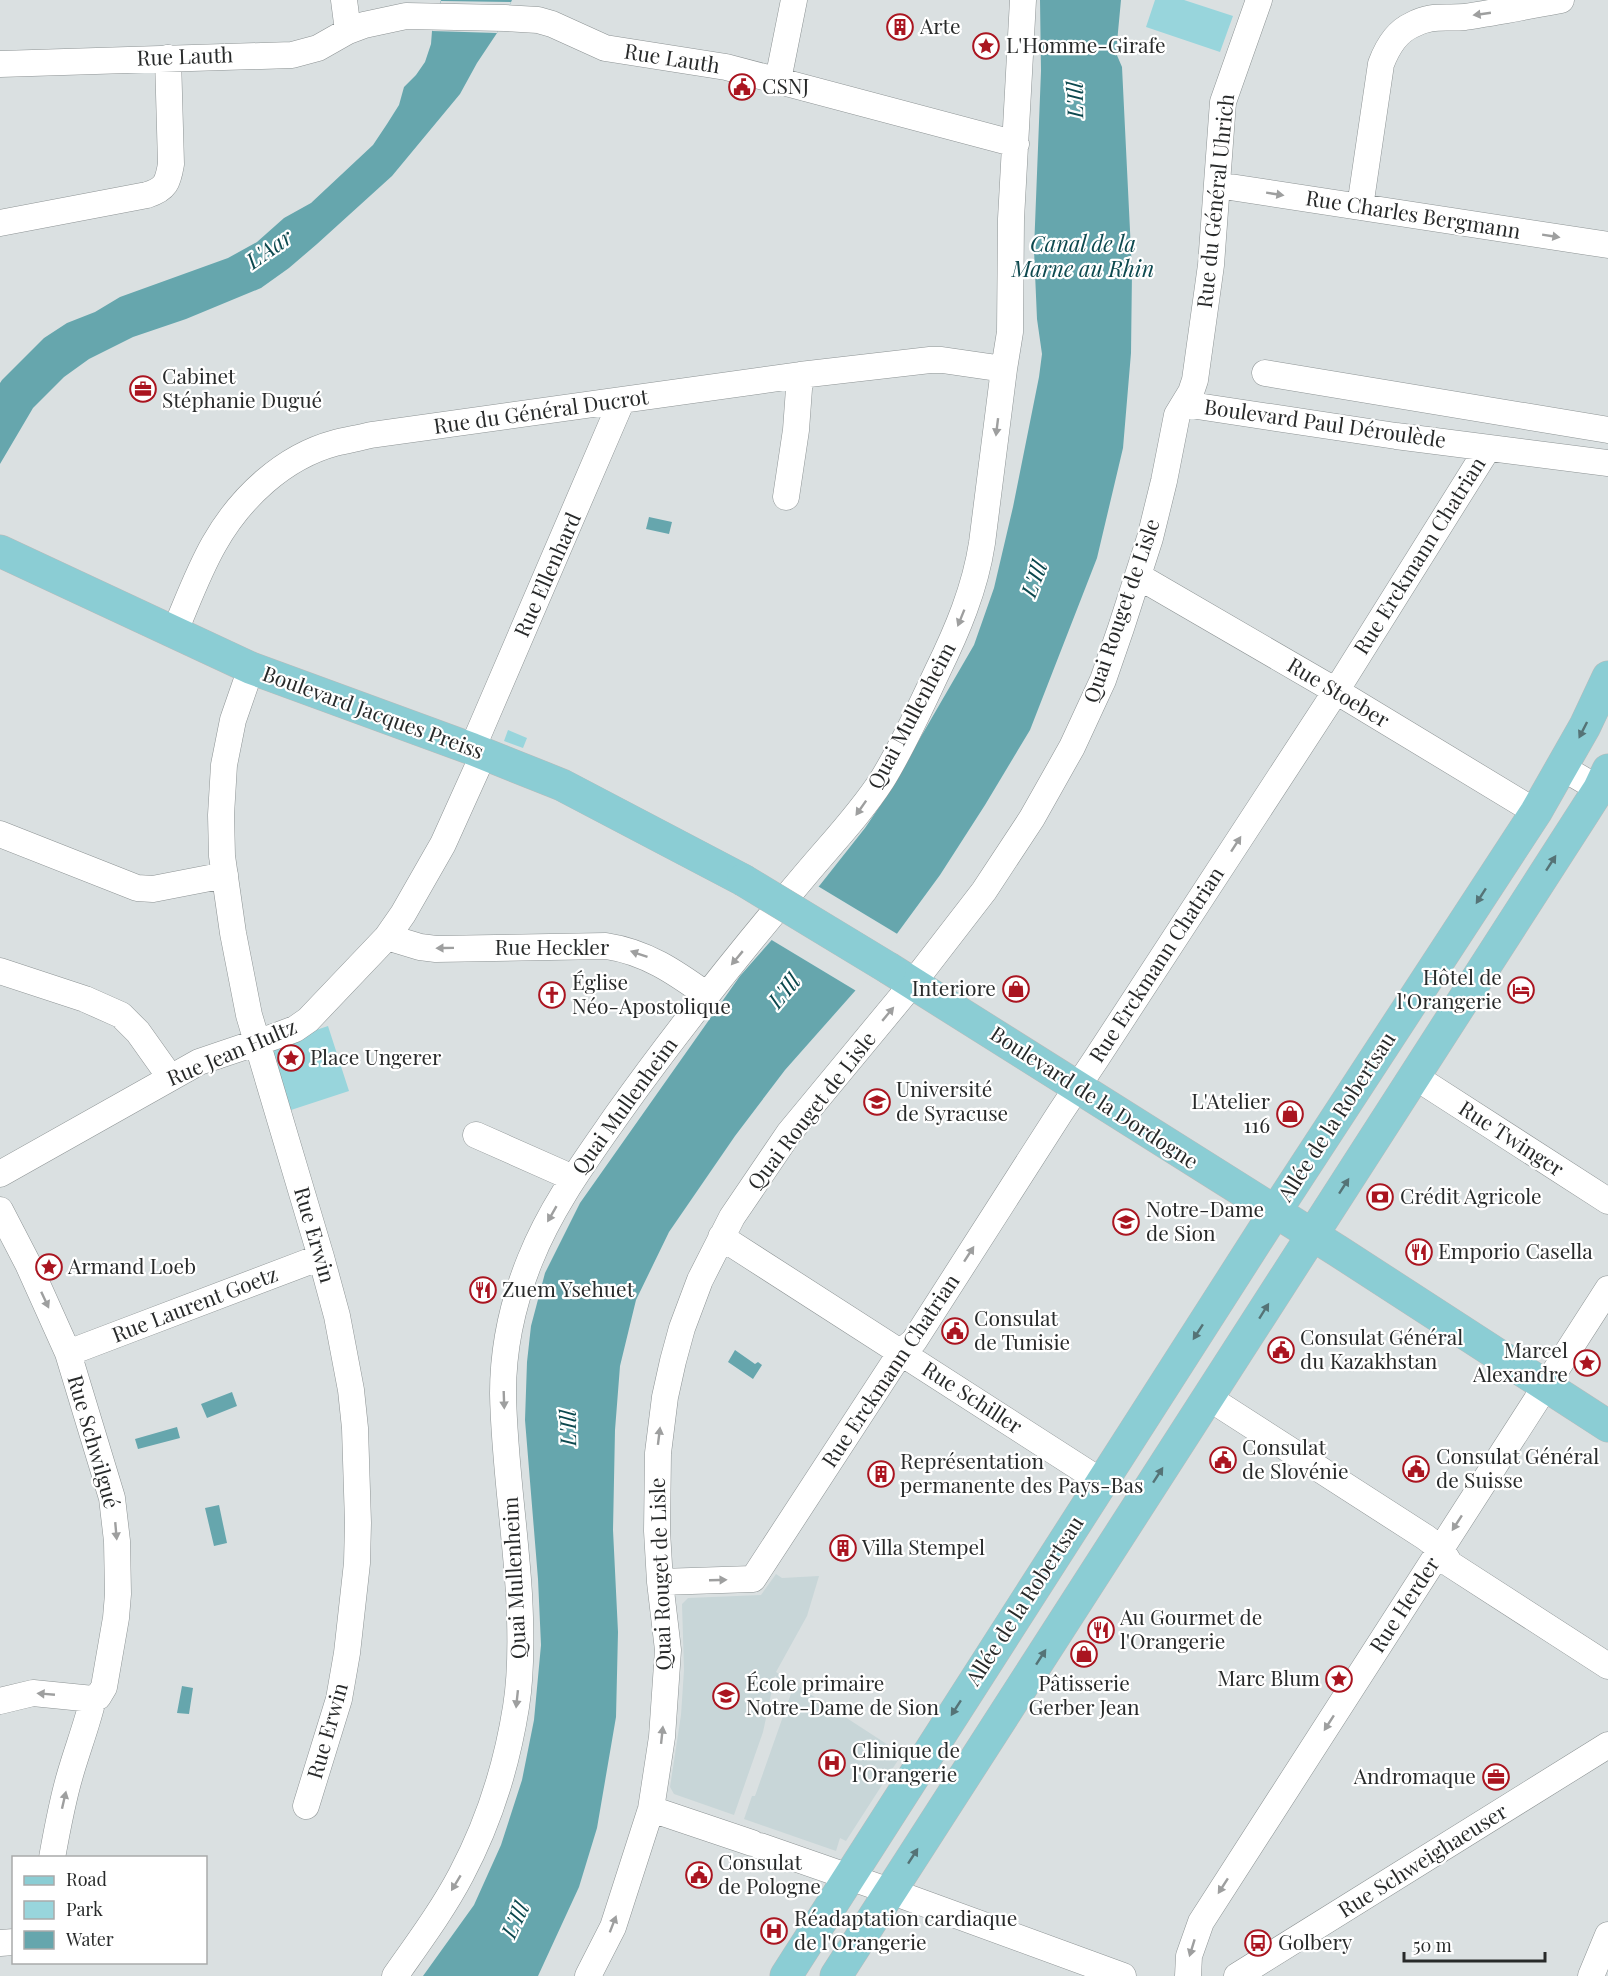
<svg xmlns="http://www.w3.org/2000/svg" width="1608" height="1976" font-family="'Playfair Display',serif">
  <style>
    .built { fill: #c8d6d8 }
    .green { fill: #98d5dc }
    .water { fill: #66a6ad }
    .pier { fill: #dae0e1 }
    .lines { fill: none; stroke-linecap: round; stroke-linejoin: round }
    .minor-casing { stroke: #8d9394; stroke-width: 27 }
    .major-casing { stroke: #babbbb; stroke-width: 33 }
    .minor { stroke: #fff; stroke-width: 26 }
    .major { stroke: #8bcdd4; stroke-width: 32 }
    .major-bridge-casing { stroke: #babbbb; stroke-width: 33; stroke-linecap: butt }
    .major-bridge { stroke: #8bcdd4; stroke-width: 32 }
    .oneway { fill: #9e9f9f }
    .oneway2 { fill: #557376 }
    .labels { text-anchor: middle; stroke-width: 4.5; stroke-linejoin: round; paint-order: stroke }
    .poi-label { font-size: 21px; fill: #282a2a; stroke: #fff; text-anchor: start }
    .street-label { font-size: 21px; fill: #282a2a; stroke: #fff }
    .water-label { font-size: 22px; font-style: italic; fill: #0c484e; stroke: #fff }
  </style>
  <rect width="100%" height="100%" fill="#dae0e1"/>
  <path class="built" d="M776,1574L782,1578L819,1576L807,1616L776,1672L902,1754L846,1841L840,1838L836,1851L744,1819L752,1796H755L793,1688L775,1676L763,1732L734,1815L674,1794L670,1787L681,1715L684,1670L682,1604L688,1598L761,1595Z"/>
  <path class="green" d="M1155,0H1184L1233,16L1220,52L1146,27Z
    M508,730L527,738L523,748L504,741Z
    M328,1026L349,1091L291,1110L269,1046Z"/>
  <path class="water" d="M441,0H512L497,33L477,63L460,94L392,176L317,244L289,268L261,288L186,319L133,337L89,359L64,377L33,408L0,464V383L2,380L44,338L67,323L95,312L120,297L228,258L257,242L284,218L311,203L373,145L387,124L399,105L404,87L416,75L425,62L431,44L432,31Z
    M1040,0H1121L1116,53L1122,67L1132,271L1131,353L1123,448L1097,558L1030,730L985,805L940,875L855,991L785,1070L735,1136L669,1232L636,1300L620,1366L615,1430L613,1530L618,1632L616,1717L597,1828L579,1887L538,1976H423L474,1905L501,1845L522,1780L534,1720L541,1645L538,1579L525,1420L527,1362L531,1326L545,1273L580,1203L740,976L820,885L865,828L886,797L974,645L994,588L1013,507L1039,377L1042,354L1037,319L1034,250L1041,71Z
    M649,517L672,522L669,534L646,529Z
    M735,1350L755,1364L758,1362L762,1365L753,1379L728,1362Z
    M232,1392L237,1406L207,1418L201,1404Z
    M177,1427L180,1438L138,1449L135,1439Z
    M219,1505L227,1543L214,1546L205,1508Z
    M182,1686L193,1688L189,1714L177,1713Z"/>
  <path class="pier" d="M441,1L511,2L497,33L432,31Z
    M816,885L899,935L858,992L770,939Z"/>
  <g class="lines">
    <g class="minor-casing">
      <path id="minor" d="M344,0L348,31
        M0,64L292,55L318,48L348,31L364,25L406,16L505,18L538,20L552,24L605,48L726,67L1016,144
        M778,80L794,0
        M1217,185L1608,245
        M1360,207L1381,64C1387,48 1396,32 1412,25C1432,14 1445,19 1465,17C1497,12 1529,6 1561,0
        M0,223L147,195C166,189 168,182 171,164L168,58
        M1265,373L1608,430
        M1184,404L1396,436L1608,463
        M786,497L796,430L800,375
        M1138,576L1336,691L1536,812
        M174,633C187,603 198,572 214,544C240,498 283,457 335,443C347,440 359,438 371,435L800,375L930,360H942L1004,369
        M251,668L233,720L224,765L221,815L222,856L233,933L249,1015L321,1257L337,1316L351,1390L355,1428L358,1523L357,1563L347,1653L339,1699L306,1806
        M472,749L622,400
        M1563,768L1599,789L1608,790
        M0,834L137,888L153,889L225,875
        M387,937L420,947L436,949L606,946C646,952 675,972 707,995
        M0,971L85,999L121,1015L138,1032L170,1077
        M1414,1076L1608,1201
        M476,1135L573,1178
        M0,1174L199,1062L279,1035L295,1029L308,1020L387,937L403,914L443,844L484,753
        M0,1210L28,1264L68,1353L112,1498L117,1541L118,1594L116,1618L104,1687L98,1697L93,1699C87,1725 77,1750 70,1775C62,1802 57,1830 52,1858
        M721,1237L1102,1482
        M68,1353L321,1257
        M1209,1398L1425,1537L1441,1549L1450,1564L1608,1666
        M660,1582L753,1579L901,1352L914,1341L1060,1113L1096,1059L1336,691L1488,448
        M0,1701L33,1693L93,1699
        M651,1809L752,1843
        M760,1846L901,1895L1123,1976
        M0,1943L14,1942
        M395,1976C418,1943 442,1911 461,1875C488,1824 507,1764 516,1707C522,1670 521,1631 519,1594C515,1527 504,1460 503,1393C503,1348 513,1302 530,1260C551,1207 585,1161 617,1115C676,1032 740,952 806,874C832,843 860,814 882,780C903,746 920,708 937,672C957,631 975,589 982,543L1004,369L1010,332L1011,219L1023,0
        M588,1976L613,1927L651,1809L662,1737L668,1650L660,1582L657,1531L658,1453L665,1397L673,1361L682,1328L700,1280L732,1217L789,1133L913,983L984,891L1032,818L1072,747L1103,680L1121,628L1150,538L1164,481L1177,415L1191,392L1195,380L1211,265L1223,102L1259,0
        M1188,1976L1189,1956L1201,1922L1608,1289
        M1237,1976L1608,1745
        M1591,1976L1608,1935"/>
    </g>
    <g class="major-casing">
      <path id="major" d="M0,551L251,668L472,749L562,785L743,880
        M890,969L1338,1251L1608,1426
        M786,1976L1275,1212L1536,812L1585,726L1608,677
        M836,1976L1583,814L1599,789L1608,770"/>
    </g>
    <use href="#minor" class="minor"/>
    <use href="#major" class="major"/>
    <g class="major-bridge-casing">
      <path id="major-bridge" d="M743,880L890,969"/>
    </g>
    <use href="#major-bridge" class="major-bridge"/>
  </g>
  <defs><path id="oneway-solid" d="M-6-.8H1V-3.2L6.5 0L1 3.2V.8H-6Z" transform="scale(1.5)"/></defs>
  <g class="oneway">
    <use href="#oneway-solid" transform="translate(1482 14) rotate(172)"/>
    <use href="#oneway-solid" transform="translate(1275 194) rotate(9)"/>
    <use href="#oneway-solid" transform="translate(1551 236) rotate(9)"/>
    <use href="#oneway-solid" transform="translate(997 427) rotate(97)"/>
    <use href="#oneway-solid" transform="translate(961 618) rotate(112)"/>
    <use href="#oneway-solid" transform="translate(861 808) rotate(125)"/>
    <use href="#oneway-solid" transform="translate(1236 844) rotate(-57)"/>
    <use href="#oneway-solid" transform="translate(445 948) rotate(179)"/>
    <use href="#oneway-solid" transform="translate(639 954) rotate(-161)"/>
    <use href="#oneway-solid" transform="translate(737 958) rotate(130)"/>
    <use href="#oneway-solid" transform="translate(888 1014) rotate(-50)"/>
    <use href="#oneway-solid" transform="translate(552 1214) rotate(120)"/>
    <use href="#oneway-solid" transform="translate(969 1254) rotate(-57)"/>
    <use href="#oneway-solid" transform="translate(45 1300) rotate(65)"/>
    <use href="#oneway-solid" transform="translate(504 1400) rotate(88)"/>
    <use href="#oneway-solid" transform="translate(659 1436) rotate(-83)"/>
    <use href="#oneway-solid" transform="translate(1457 1523) rotate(123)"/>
    <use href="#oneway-solid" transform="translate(116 1531) rotate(85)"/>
    <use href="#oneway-solid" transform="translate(718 1580) rotate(-2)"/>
    <use href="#oneway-solid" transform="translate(46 1694) rotate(-175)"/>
    <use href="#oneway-solid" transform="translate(517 1699) rotate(96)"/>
    <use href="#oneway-solid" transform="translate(1329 1723) rotate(123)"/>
    <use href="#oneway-solid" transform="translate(662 1735) rotate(-84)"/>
    <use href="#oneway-solid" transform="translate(64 1800) rotate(-77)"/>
    <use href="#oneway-solid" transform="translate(456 1883) rotate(121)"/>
    <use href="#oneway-solid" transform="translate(1223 1886) rotate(123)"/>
    <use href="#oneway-solid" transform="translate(613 1924) rotate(-69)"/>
    <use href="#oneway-solid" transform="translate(1192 1948) rotate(107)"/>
  </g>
  <g class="oneway2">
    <use href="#oneway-solid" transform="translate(1583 730) rotate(117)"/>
    <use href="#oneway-solid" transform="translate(1551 863) rotate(-57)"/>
    <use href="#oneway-solid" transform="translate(1481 896) rotate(123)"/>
    <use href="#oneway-solid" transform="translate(1344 1186) rotate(-57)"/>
    <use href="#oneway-solid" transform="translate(1264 1311) rotate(-58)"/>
    <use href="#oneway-solid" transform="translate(1198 1332) rotate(123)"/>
    <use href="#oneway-solid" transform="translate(1158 1475) rotate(-57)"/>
    <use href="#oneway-solid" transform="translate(1041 1657) rotate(-57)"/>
    <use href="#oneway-solid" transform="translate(956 1708) rotate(123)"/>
    <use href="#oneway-solid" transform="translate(913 1856) rotate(-57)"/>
  </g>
  <defs>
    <g id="building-ring" transform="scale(1.35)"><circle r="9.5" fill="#fff" stroke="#aa1520" stroke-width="1.5"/><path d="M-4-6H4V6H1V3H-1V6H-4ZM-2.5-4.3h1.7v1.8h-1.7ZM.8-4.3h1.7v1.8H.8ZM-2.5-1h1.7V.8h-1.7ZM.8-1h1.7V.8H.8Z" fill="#aa1520"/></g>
    <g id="sight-ring" transform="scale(1.35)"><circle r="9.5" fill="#fff" stroke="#aa1520" stroke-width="1.5"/><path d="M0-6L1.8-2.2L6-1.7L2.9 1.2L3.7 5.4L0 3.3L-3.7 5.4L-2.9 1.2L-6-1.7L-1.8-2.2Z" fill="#aa1520"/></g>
    <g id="civic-ring" transform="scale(1.35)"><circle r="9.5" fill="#fff" stroke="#aa1520" stroke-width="1.5"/><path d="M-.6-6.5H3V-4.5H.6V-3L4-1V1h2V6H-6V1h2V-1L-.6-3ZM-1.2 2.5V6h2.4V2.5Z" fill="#aa1520"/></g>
    <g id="office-ring" transform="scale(1.35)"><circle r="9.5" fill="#fff" stroke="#aa1520" stroke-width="1.5"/><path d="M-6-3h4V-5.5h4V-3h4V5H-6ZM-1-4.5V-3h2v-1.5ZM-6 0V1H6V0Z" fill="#aa1520"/></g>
    <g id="shop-ring" transform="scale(1.35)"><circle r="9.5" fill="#fff" stroke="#aa1520" stroke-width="1.5"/><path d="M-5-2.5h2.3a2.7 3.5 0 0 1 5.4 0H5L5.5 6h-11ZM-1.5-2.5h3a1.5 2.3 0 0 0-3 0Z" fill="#aa1520"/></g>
    <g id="hotel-ring" transform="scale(1.35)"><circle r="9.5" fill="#fff" stroke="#aa1520" stroke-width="1.5"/><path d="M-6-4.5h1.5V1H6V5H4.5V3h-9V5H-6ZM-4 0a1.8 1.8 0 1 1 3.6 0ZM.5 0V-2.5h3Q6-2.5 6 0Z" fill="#aa1520"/></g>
    <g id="church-ring" transform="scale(1.35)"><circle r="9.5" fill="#fff" stroke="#aa1520" stroke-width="1.5"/><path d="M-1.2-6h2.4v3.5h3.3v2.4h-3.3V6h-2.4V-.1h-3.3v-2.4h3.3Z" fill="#aa1520"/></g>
    <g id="school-ring" transform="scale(1.35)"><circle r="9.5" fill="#fff" stroke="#aa1520" stroke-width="1.5"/><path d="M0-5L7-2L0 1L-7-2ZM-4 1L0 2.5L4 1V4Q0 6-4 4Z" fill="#aa1520"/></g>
    <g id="bank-ring" transform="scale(1.35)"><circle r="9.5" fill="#fff" stroke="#aa1520" stroke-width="1.5"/><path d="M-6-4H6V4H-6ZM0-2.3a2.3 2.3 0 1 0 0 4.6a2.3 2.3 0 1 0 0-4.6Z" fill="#aa1520"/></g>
    <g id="restaurant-ring" transform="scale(1.35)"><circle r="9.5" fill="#fff" stroke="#aa1520" stroke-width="1.5"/><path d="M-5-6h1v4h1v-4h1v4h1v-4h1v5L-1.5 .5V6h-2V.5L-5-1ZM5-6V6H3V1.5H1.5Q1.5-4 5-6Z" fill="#aa1520"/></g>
    <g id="hospital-ring" transform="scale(1.35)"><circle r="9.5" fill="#fff" stroke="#aa1520" stroke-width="1.5"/><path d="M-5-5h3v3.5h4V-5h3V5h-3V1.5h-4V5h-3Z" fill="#aa1520"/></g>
    <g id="bus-ring" transform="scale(1.35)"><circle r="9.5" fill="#fff" stroke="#aa1520" stroke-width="1.5"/><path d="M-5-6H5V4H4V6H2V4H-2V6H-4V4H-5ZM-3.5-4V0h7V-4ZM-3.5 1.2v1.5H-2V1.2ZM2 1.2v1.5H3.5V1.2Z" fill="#aa1520"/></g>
  </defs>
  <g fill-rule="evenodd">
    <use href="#building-ring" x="900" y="27"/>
    <use href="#sight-ring" x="986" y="46"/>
    <use href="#civic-ring" x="742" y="87"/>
    <use href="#office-ring" x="143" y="389"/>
    <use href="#shop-ring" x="1016" y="989"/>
    <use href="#hotel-ring" x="1521" y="990"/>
    <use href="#church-ring" x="552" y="995"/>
    <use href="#sight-ring" x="291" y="1058"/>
    <use href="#school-ring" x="877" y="1102"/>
    <use href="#shop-ring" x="1290" y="1114"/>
    <use href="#bank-ring" x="1380" y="1197"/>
    <use href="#school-ring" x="1126" y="1222"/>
    <use href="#restaurant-ring" x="1419" y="1252"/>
    <use href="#sight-ring" x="49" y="1267"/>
    <use href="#restaurant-ring" x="483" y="1290"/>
    <use href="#civic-ring" x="955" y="1331"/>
    <use href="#civic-ring" x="1281" y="1350"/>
    <use href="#sight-ring" x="1587" y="1363"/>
    <use href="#civic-ring" x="1223" y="1460"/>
    <use href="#civic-ring" x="1416" y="1469"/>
    <use href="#building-ring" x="881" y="1474"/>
    <use href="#building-ring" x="843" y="1548"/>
    <use href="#restaurant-ring" x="1101" y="1630"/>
    <use href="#shop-ring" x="1084" y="1654"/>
    <use href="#sight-ring" x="1339" y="1679"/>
    <use href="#school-ring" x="726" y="1696"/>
    <use href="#hospital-ring" x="832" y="1763"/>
    <use href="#office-ring" x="1496" y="1777"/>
    <use href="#civic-ring" x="699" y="1875"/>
    <use href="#hospital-ring" x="774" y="1931"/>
    <use href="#bus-ring" x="1258" y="1943"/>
  </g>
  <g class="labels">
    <g class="poi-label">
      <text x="920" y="34">Arte</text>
      <text x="1006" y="53">L'Homme-Girafe</text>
      <text x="762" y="94">CSNJ</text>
      <text x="162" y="384">Cabinet<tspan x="162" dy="24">Stéphanie Dugué</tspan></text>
      <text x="1502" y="985" text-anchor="end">Hôtel de<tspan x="1502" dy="24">l'Orangerie</tspan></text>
      <text x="572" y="990">Église<tspan x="572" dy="24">Néo-Apostolique</tspan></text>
      <text x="996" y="996" text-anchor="end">Interiore</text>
      <text x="310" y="1065">Place Ungerer</text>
      <text x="896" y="1097">Université<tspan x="896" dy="24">de Syracuse</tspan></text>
      <text x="1270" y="1109" text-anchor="end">L'Atelier<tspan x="1270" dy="24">116</tspan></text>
      <text x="1400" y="1204">Crédit Agricole</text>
      <text x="1146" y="1217">Notre-Dame<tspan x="1146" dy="24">de Sion</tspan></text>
      <text x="1438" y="1259">Emporio Casella</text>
      <text x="68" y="1274">Armand Loeb</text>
      <text x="502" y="1297">Zuem Ysehuet</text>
      <text x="974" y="1326">Consulat<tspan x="974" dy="24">de Tunisie</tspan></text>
      <text x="1300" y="1345">Consulat Général<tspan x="1300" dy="24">du Kazakhstan</tspan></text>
      <text x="1568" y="1358" text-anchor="end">Marcel<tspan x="1568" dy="24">Alexandre</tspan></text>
      <text x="1242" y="1455">Consulat<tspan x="1242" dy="24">de Slovénie</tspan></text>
      <text x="1436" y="1464">Consulat Général<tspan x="1436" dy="24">de Suisse</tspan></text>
      <text x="900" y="1469">Représentation<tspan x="900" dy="24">permanente des Pays-Bas</tspan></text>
      <text x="862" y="1555">Villa Stempel</text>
      <text x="1120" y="1625">Au Gourmet de<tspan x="1120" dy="24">l'Orangerie</tspan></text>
      <text x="1320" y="1686" text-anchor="end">Marc Blum</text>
      <text x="746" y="1691">École primaire<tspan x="746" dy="24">Notre-Dame de Sion</tspan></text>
      <text x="1084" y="1691" text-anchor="middle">Pâtisserie<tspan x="1084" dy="24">Gerber Jean</tspan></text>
      <text x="852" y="1758">Clinique de<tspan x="852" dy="24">l'Orangerie</tspan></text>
      <text x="1476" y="1784" text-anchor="end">Andromaque</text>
      <text x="718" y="1870">Consulat<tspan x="718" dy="24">de Pologne</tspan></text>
      <text x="794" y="1926">Réadaptation cardiaque<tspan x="794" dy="24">de l'Orangerie</tspan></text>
      <text x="1278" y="1950">Golbery</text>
    </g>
    <g class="street-label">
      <text transform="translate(185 57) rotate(-2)" y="7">Rue Lauth</text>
      <text transform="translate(672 59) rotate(9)" y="7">Rue Lauth</text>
      <text transform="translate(1216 201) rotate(-84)" y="7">Rue du Général Uhrich</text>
      <text transform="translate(1413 215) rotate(9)" y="7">Rue Charles Bergmann</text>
      <text transform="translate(541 412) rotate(-8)" y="7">Rue du Général Ducrot</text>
      <text transform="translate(1325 424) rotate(8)" y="7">Boulevard Paul Déroulède</text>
      <text transform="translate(1420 556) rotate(-58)" y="7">Rue Erckmann Chatrian</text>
      <text transform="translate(548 575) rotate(-66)" y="7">Rue Ellenhard</text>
      <text transform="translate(1122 611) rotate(-71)" y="7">Quai Rouget de Lisle</text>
      <text transform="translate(1338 693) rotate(31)" y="7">Rue Stoeber</text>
      <text transform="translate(373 713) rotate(20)" y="7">Boulevard Jacques Preiss</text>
      <text transform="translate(912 716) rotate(-62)" y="7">Quai Mullenheim</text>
      <text x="552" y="955">Rue Heckler</text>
      <text transform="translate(1157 965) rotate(-57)" y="7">Rue Erckmann Chatrian</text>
      <text transform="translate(232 1053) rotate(-23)" y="7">Rue Jean Hultz</text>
      <text transform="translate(1094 1098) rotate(33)" y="7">Boulevard de la Dordogne</text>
      <text transform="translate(625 1106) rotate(-54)" y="7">Quai Mullenheim</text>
      <text transform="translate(812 1111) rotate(-52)" y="7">Quai Rouget de Lisle</text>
      <text transform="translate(1337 1117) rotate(-57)" y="7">Allée de la Robertsau</text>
      <text transform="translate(1511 1139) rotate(33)" y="7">Rue Twinger</text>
      <text transform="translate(314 1235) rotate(74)" y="7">Rue Erwin</text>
      <text transform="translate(195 1305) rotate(-21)" y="7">Rue Laurent Goetz</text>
      <text transform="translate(891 1371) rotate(-56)" y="7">Rue Erckmann Chatrian</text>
      <text transform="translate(972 1398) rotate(33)" y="7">Rue Schiller</text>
      <text transform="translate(93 1442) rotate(74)" y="7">Rue Schwilgué</text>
      <text transform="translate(661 1574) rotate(-92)" y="7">Quai Rouget de Lisle</text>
      <text transform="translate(515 1578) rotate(-93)" y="7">Quai Mullenheim</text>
      <text transform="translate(1025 1601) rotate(-57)" y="7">Allée de la Robertsau</text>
      <text transform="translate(1405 1605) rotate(-57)" y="7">Rue Herder</text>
      <text transform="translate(328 1731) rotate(-74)" y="7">Rue Erwin</text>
      <text transform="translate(1423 1861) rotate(-32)" y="7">Rue Schweighaeuser</text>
    </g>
    <g class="water-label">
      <text transform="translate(1075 100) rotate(-91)" y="8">L'Ill</text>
      <text x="1083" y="252">Canal de la<tspan x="1083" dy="25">Marne au Rhin</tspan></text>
      <text transform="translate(269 249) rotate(-35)" y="8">L'Aar</text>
      <text transform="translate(1034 579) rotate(-69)" y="8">L'Ill</text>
      <text transform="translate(784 991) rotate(-50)" y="8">L'Ill</text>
      <text transform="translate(568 1428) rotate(-91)" y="8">L'Ill</text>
      <text transform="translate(515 1920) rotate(-65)" y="8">L'Ill</text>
    </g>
  </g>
  <rect x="12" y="1856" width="195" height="108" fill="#ffffff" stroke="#a9aaaa" stroke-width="1.5"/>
  <rect x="24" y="1876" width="30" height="9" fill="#8bcdd4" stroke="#a9aaaa" stroke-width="1.5"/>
  <text x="66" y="1886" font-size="18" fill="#282a2a">Road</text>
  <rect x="24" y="1901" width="30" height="18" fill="#98d5dc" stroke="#a9aaaa" stroke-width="1.5"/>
  <text x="66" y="1916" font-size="18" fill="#282a2a">Park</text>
  <rect x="24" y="1931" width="30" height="18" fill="#66a6ad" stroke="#a9aaaa" stroke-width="1.5"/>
  <text x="66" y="1946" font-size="18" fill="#282a2a">Water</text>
  <path d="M1404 1952v9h141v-9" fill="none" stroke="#282a2a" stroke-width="3"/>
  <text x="1413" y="1952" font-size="18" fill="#282a2a" stroke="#ffffff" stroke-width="4.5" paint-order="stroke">50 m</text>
</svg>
